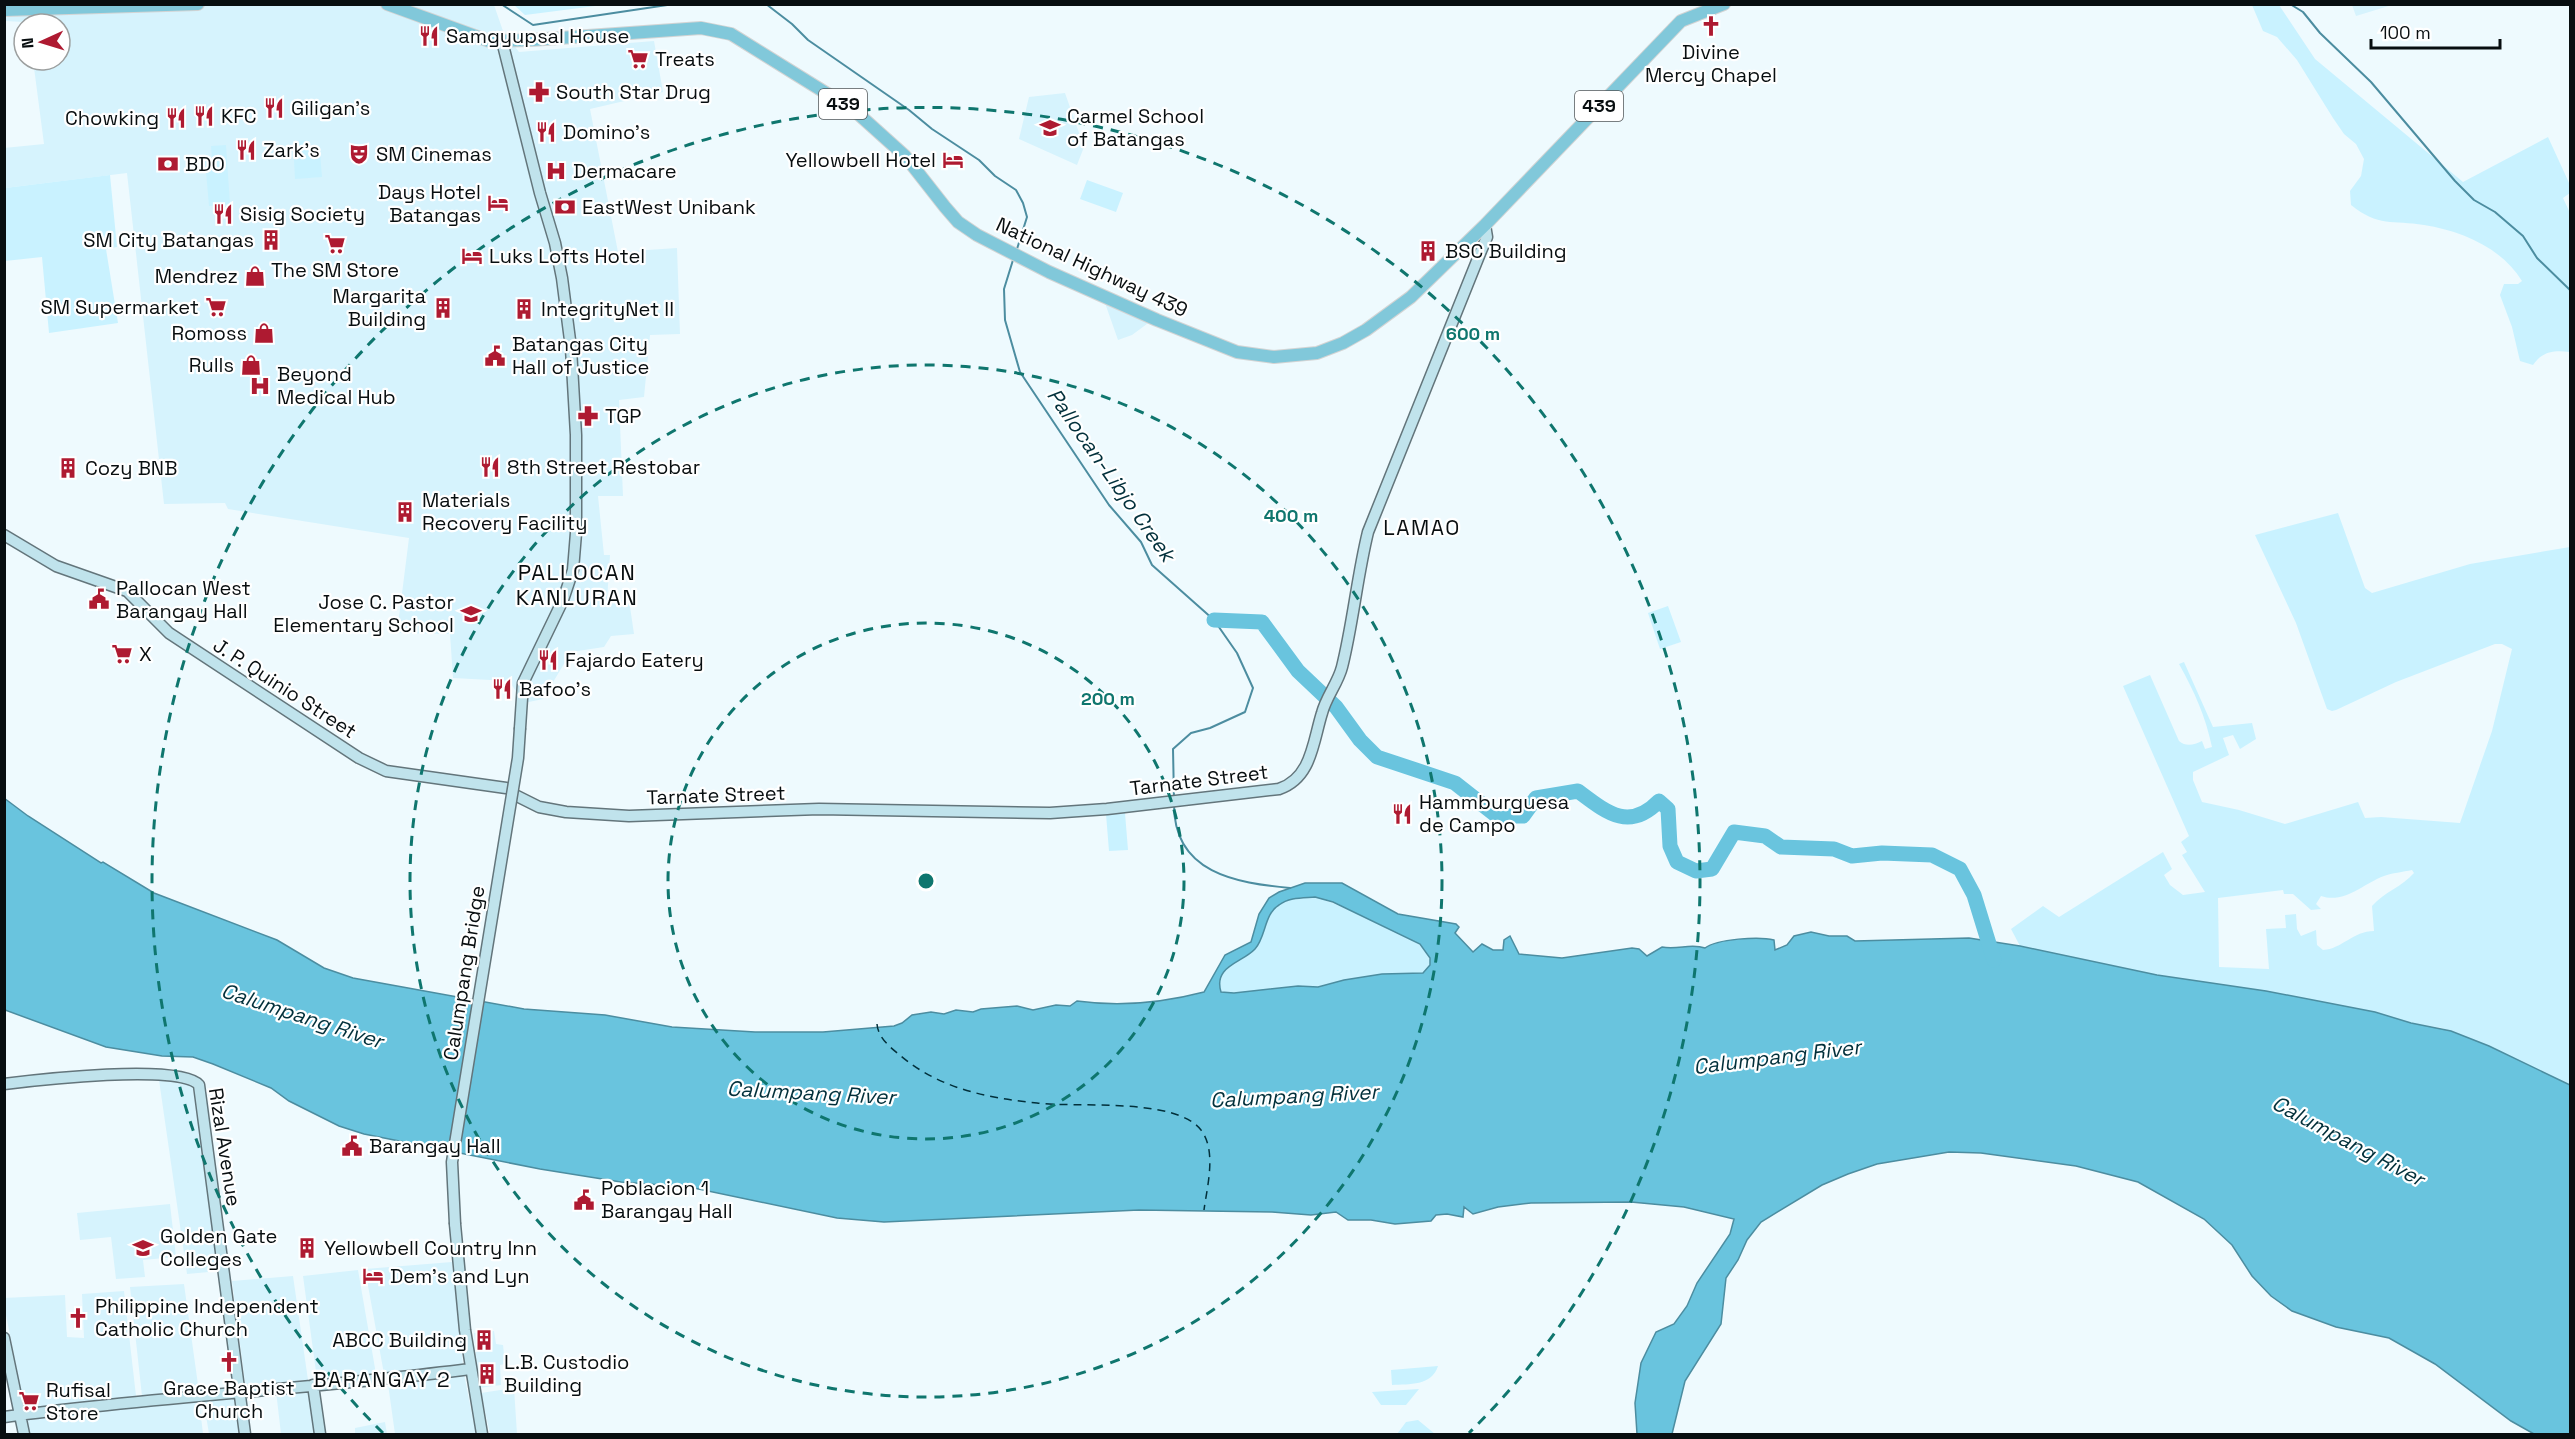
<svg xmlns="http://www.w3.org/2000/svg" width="2575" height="1439" font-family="'Space Grotesk',sans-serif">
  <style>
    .built { fill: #d6f3fd }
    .green { fill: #c9f2ff; fill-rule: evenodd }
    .water { fill: #69c4de; stroke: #4c8da0; stroke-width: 1.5; fill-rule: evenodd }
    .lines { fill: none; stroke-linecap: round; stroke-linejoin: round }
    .stream { stroke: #4c8da0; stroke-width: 2 }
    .river { stroke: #69c4de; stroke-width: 15 }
    .ferry { stroke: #02303b; stroke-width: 1.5; stroke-dasharray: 8 6; stroke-linecap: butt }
    .secondary-casing { stroke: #63757b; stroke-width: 13 }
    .primary-casing { stroke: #d3d4d4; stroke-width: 14 }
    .secondary { stroke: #c0e3ec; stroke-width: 10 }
    .primary { stroke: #81c8da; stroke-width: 12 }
    .secondary-bridge-casing { stroke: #63757b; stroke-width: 13; stroke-linecap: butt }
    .secondary-bridge { stroke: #c0e3ec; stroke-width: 10 }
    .ring { fill: none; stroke: #0f766e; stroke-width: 3; stroke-dasharray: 10 8 }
    .labels { text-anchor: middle; stroke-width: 4.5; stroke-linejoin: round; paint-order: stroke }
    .shield { fill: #fff; stroke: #525658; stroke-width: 1.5 }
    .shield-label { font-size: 18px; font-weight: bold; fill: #080e10 }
    .poi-label { font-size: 20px; fill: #080e10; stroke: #fff; text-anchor: start }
    .street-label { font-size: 20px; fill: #080e10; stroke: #fff }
    .water-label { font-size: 21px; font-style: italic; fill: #02303b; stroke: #fff }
    .neighbourhood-label { font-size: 21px; letter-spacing: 1.5px; fill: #080e10; stroke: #fff }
    .quarter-label { font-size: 22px; letter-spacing: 1.5px; fill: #080e10; stroke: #fff }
    .centre { fill: #0f766e; stroke: #fff; stroke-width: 3 }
    .ring-label { font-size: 18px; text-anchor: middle; font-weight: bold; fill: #0f766e; stroke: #fff; stroke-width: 4.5; stroke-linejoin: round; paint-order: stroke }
  </style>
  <rect width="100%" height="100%" fill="#eefafe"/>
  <path class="built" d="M5,5H494L503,31L519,52L654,41L663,92L590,109L618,252L677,248L680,334L650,335L644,397L619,400L623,496H598L604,555H610L607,600H629L634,634L611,636L604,647L571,652L543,699L524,703L509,681L453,678L450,634L397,633L409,538L228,509L225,503L164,504L127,173L5,188L4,148L44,144L33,60H60V24L5,21Z
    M2352,5V4L2392,5L2356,16Z
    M1065,93L1084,147L1077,165L1019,139L1029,97Z
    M1105,303L1151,321L1132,335L1118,340Z
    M159,1080L192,1082L220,1271L187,1274Z
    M170,1204L176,1257L143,1260L145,1277L116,1279L111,1237L80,1240L77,1213Z
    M452,1262L463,1365L384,1374L365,1269Z
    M358,1270L376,1374L317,1379L303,1276Z
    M293,1276L308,1380L249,1385L245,1383L232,1281Z
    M184,1284L199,1392L142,1396L130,1287Z
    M124,1291L136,1396L25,1411L5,1310L4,1298L65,1295L67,1337L84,1338L82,1294Z
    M494,1331L496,1344L503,1345L505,1364L500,1365L501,1385L479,1388L474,1333Z
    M464,1374L476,1434H395L388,1384Z
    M309,1388L315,1434H281L276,1391Z
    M514,1388L517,1434H490L481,1393Z
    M203,1397L237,1398L241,1434H209Z
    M199,1399L203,1434H29L26,1419Z
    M385,1422L387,1434H341L355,1433V1428Z"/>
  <path class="green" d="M514,5H603L525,15Z
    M2252,5H2279L2315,59L2463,182L2548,137L2570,185V193L2563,198L2570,213V352C2555,350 2542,351 2533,365L2520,361L2512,327L2500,295L2504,284H2518L2522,281C2501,247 2461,231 2424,225C2393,220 2378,227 2351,205L2350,191L2361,176L2364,159L2356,144L2344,134L2333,118L2297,60L2277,37L2263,31Z
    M309,140L310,152H320L322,177L295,179L293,141Z
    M226,145L230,204L209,206L205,160L212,159L211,146Z
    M110,175L117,247L106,249L118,323L49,333L42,257L5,261V188Z
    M1087,180L1123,193L1116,212L1080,199Z
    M2338,513L2365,588L2372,593L2470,564L2570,547V1085L2489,1046L2442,1028L2411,1023L2375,1012L2266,991L2157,975L2020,946L2011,929L2043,906L2059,917L2163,852L2172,869L2164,875L2170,885L2183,895L2205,892L2182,855L2187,852L2181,842L2189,836L2123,686L2150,675L2179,741C2186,747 2194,745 2202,741L2205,749L2212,747C2205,715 2195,693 2179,664L2184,662L2213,727L2252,723L2256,739L2240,749L2233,735L2223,738L2229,755L2193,772V780L2202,802L2239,810L2285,824L2358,802L2365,818L2381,817L2460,823L2492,731L2512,649L2502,644H2495L2396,682L2336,710L2332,711L2327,709L2296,623L2255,535ZM2412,870L2414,873C2402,887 2384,892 2372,906L2374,931C2353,931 2342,949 2323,950L2317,945L2316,930L2301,936L2297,929L2296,914L2285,915L2286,928L2266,929L2269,969L2219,967L2218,898L2283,890L2284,894H2293L2311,910L2321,909L2316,904L2321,896C2344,904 2363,884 2384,876C2392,873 2403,872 2412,870Z
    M1668,606L1681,642L1660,649L1648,613Z
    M1125,813L1128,850L1109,851L1106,814Z
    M1315,897C1327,899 1412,937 1420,945C1426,950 1430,958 1431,965L1423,973L1382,974L1344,980L1318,987L1298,986L1239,993L1221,992C1213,965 1242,963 1255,949C1266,937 1264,914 1279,905C1289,897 1303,898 1315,897Z
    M1438,1366C1432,1386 1409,1384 1392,1385L1391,1370Z
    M1419,1389L1406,1405H1381L1372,1392Z
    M1418,1420L1435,1434H1397L1406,1422Z"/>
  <path class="water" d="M4,798L28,816L101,863L103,862L154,893L277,940L324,968L353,978L524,1009L605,1015L672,1027L755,1032H823L894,1026L902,1023L912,1015L931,1012L944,1014L956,1010L973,1012L981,1009L1017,1006L1033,1010L1056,1005L1070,1006L1077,1001C1121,1007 1162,1003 1204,992L1225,955L1251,942L1259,914L1269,898L1279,892L1305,883H1342L1398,914L1456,924L1459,927L1455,933L1473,952L1482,944L1493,950H1503L1504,940L1510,936L1519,954L1562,958L1632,948L1639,949L1647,956L1662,947C1678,950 1691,943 1705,948C1717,939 1759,936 1774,940L1775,950L1787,945L1794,936L1811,932L1829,936H1847L1855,941L1969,938L2020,946L2157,975L2266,991L2375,1012L2411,1023L2451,1031L2489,1046L2570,1085V1434H2534L2511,1421L2435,1364L2389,1338L2336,1327L2292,1311L2271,1296L2252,1276L2232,1245L2204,1219L2138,1182L2076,1166L1981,1153L1949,1152L1877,1164L1848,1174L1822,1185L1761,1222L1747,1240L1738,1260L1726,1278L1721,1324L1685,1381L1672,1434H1637L1635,1403L1641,1363L1656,1332L1674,1324L1687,1306L1697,1283L1730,1234L1734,1219L1684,1207L1631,1202L1531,1203L1498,1207L1473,1214L1464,1207L1463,1217L1447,1214L1436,1215L1431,1221L1395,1224L1371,1220H1348L1336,1212L1311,1215L1272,1212L1139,1210L884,1222L837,1218L689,1187L621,1182L540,1169L364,1134L339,1126L289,1101L271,1088L213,1064L193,1057L162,1056L106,1047L5,1010ZM1315,897L1333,902L1420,944L1430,958V965L1423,973L1382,974L1344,980L1318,987L1298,986L1234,993L1221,992C1213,966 1242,963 1255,949C1266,937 1264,914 1279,905C1289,897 1303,898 1315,897Z"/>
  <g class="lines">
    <path class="stream" d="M501,4L533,25L674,4
      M766,4L792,24L808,40L909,110L932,129L979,160L995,176L1016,190L1023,203L1027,217L1017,249
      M2290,4L2303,12L2320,33L2371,82L2455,181L2474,200L2495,212L2523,236L2537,258L2570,290
      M1013,260L1004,289L1005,320L1020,372L1109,505L1141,542L1152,565L1214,620L1237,653L1253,688L1245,712L1210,728L1191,733L1173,749L1174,799
      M1174,805C1174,873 1236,883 1290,888"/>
    <path class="river" d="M1214,620L1262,622L1298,671L1336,707L1360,740L1377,757L1455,783L1497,816H1523L1536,798L1578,791C1606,812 1629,832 1659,801L1668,809L1670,846L1677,862L1696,871L1712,869L1734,832L1765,836L1781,847L1834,849L1852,856L1882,853L1932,855L1960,869L1974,895L1994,960"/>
    <path class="ferry" d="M877,1024C878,1038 891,1048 901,1056C940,1089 988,1098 1037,1103C1077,1108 1175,1097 1201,1130C1217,1151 1207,1187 1204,1210"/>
    <g class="secondary-casing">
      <path id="secondary" d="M502,41L540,193L555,243L562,278L571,348L576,435V533L573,570L563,600L523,683L520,728
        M4,535L56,566L127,591L169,633L359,758L386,771L506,788
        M517,796L539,807L566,812L629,816L819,809L1050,813L1107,809L1279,789C1312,778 1313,741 1322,713C1326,697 1338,683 1342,667C1353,623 1357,577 1368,532L1481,251L1487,237L1485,225
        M4,1084C36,1080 181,1063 199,1085L245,1434
        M455,1224L465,1330L482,1434
        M4,1338L24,1434
        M313,1385L320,1434
        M4,1417C159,1396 315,1389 470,1369"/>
    </g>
    <g class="primary-casing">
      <path id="primary" d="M387,4L489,41L531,40L701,28L731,34L855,111L905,156L945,207L958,222L977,235L1049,272L1157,320L1237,352L1274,357L1317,353L1343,343L1366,330L1411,297L1485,225L1681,21L1724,4
        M4,10L198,4"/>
    </g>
    <use href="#secondary" class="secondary"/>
    <use href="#primary" class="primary"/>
    <g class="secondary-bridge-casing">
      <path id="secondary-bridge" d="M455,1224L452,1162L518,758L520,728"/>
    </g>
    <use href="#secondary-bridge" class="secondary-bridge"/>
  </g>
  <g class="ring">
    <circle cx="926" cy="881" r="258"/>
    <circle cx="926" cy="881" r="516"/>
    <path d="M383 1433A774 774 0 1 1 1469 1433"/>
  </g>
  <defs>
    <g id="church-bare" transform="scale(1.62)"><path d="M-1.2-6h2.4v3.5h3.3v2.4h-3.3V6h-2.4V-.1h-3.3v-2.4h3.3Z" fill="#ae1a31" stroke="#fff" stroke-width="2.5" paint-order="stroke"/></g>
    <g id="restaurant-bare" transform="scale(1.62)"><path d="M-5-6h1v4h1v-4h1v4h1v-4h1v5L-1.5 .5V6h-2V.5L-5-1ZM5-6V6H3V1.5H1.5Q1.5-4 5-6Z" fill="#ae1a31" stroke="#fff" stroke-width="2.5" paint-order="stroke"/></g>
    <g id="supermarket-bare" transform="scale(1.62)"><path d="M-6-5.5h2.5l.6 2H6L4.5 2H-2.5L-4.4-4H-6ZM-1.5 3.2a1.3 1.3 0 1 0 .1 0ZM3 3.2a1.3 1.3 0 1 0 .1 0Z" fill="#ae1a31" stroke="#fff" stroke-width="2.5" paint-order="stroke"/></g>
    <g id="pharmacy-bare" transform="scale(1.62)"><path d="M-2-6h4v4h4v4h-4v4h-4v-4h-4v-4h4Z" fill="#ae1a31" stroke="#fff" stroke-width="2.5" paint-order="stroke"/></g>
    <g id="school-bare" transform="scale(1.62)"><path d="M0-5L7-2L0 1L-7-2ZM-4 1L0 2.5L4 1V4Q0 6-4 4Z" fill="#ae1a31" stroke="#fff" stroke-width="2.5" paint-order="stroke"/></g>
    <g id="theatre-bare" transform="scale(1.62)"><path d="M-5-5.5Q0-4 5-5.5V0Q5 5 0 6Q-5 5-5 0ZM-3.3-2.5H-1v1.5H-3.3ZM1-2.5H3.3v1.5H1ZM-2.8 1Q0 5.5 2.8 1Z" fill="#ae1a31" stroke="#fff" stroke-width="2.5" paint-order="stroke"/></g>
    <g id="hotel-bare" transform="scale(1.62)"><path d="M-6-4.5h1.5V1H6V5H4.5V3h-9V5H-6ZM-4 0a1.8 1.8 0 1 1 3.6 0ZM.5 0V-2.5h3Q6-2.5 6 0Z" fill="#ae1a31" stroke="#fff" stroke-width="2.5" paint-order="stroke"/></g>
    <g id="bank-bare" transform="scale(1.62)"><path d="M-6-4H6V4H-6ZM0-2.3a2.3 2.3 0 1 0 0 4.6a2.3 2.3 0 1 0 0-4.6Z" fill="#ae1a31" stroke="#fff" stroke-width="2.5" paint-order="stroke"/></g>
    <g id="hospital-bare" transform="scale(1.62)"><path d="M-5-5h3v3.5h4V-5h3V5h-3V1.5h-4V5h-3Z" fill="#ae1a31" stroke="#fff" stroke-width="2.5" paint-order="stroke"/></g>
    <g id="building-bare" transform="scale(1.62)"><path d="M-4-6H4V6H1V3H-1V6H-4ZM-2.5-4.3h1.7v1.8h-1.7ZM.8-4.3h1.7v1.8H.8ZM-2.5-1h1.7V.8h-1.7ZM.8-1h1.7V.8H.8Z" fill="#ae1a31" stroke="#fff" stroke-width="2.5" paint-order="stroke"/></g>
    <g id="shop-bare" transform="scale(1.62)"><path d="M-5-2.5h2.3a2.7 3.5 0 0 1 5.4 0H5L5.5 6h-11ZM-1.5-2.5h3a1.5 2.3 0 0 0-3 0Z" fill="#ae1a31" stroke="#fff" stroke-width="2.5" paint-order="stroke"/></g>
    <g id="civic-bare" transform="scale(1.62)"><path d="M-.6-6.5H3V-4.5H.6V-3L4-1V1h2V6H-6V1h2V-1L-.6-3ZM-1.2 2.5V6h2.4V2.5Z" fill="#ae1a31" stroke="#fff" stroke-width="2.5" paint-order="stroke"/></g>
    <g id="university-bare" transform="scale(1.62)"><path d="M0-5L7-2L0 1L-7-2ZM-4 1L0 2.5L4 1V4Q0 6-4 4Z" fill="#ae1a31" stroke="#fff" stroke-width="2.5" paint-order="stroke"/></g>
  </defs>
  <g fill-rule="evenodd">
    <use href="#church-bare" x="1711" y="26"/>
    <use href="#restaurant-bare" x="429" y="36"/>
    <use href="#supermarket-bare" x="638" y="59"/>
    <use href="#pharmacy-bare" x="539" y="92"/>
    <use href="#restaurant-bare" x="274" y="108"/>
    <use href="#restaurant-bare" x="204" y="116"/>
    <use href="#restaurant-bare" x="176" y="118"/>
    <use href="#school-bare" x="1050" y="128"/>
    <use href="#restaurant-bare" x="546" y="132"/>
    <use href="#restaurant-bare" x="246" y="150"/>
    <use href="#theatre-bare" x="359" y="154"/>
    <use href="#hotel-bare" x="953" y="160"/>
    <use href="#bank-bare" x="168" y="164"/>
    <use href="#hospital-bare" x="556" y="171"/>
    <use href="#hotel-bare" x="498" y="203"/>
    <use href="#bank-bare" x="565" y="207"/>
    <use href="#restaurant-bare" x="223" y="214"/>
    <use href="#building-bare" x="271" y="240"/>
    <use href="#supermarket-bare" x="335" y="244"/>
    <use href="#building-bare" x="1428" y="251"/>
    <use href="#hotel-bare" x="472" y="256"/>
    <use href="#shop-bare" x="255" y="276"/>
    <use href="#supermarket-bare" x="216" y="307"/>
    <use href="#building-bare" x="443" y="308"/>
    <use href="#building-bare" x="524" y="309"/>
    <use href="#shop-bare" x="264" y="333"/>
    <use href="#civic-bare" x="495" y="356"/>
    <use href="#shop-bare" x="251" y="365"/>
    <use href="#hospital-bare" x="260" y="386"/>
    <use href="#pharmacy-bare" x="588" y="416"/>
    <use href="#restaurant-bare" x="490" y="467"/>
    <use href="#building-bare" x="68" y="468"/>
    <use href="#building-bare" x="405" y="512"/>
    <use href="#civic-bare" x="99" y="599"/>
    <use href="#school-bare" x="471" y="614"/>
    <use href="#supermarket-bare" x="122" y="654"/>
    <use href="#restaurant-bare" x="548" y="660"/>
    <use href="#restaurant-bare" x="502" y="689"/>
    <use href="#restaurant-bare" x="1402" y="814"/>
    <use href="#civic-bare" x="352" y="1146"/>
    <use href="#civic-bare" x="584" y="1200"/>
    <use href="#university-bare" x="143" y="1248"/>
    <use href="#building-bare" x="307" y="1248"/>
    <use href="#hotel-bare" x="373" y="1276"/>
    <use href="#church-bare" x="78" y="1318"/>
    <use href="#building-bare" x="484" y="1340"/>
    <use href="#church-bare" x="229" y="1362"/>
    <use href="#building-bare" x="487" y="1374"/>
    <use href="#supermarket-bare" x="29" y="1401"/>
  </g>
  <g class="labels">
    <g class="shield">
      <rect x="819" y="89" width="48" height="30" rx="4.5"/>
      <rect x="1575" y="91" width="48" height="30" rx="4.5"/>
    </g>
    <g class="shield-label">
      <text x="843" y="110">439</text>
      <text x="1599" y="112">439</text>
    </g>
    <g class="poi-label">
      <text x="446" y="43">Samgyupsal House</text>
      <text x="1711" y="59" text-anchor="middle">Divine<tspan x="1711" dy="23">Mercy Chapel</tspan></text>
      <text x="655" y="66">Treats</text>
      <text x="556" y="99">South Star Drug</text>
      <text x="291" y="115">Giligan's</text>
      <text x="221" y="123">KFC</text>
      <text x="1067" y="123">Carmel School<tspan x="1067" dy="23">of Batangas</tspan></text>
      <text x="159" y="125" text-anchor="end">Chowking</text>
      <text x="563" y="139">Domino's</text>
      <text x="263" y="157">Zark's</text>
      <text x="376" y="161">SM Cinemas</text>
      <text x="936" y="167" text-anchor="end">Yellowbell Hotel</text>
      <text x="185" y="171">BDO</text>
      <text x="573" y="178">Dermacare</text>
      <text x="481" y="199" text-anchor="end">Days Hotel<tspan x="481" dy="23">Batangas</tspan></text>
      <text x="582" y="214">EastWest Unibank</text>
      <text x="240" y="221">Sisig Society</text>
      <text x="254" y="247" text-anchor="end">SM City Batangas</text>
      <text x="1445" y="258">BSC Building</text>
      <text x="489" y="263">Luks Lofts Hotel</text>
      <text x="335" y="277" text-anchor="middle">The SM Store</text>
      <text x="238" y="283" text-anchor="end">Mendrez</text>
      <text x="426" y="303" text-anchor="end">Margarita<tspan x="426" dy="23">Building</tspan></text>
      <text x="199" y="314" text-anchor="end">SM Supermarket</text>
      <text x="541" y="316">IntegrityNet II</text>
      <text x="247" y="340" text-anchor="end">Romoss</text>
      <text x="512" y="351">Batangas City<tspan x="512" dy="23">Hall of Justice</tspan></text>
      <text x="234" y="372" text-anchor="end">Rulls</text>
      <text x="277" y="381">Beyond<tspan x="277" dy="23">Medical Hub</tspan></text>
      <text x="605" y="423">TGP</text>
      <text x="507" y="474">8th Street Restobar</text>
      <text x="85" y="475">Cozy BNB</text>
      <text x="422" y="507">Materials<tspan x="422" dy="23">Recovery Facility</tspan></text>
      <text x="116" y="595">Pallocan West<tspan x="116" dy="23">Barangay Hall</tspan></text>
      <text x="454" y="609" text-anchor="end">Jose C. Pastor<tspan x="454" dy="23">Elementary School</tspan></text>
      <text x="139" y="661">X</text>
      <text x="565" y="667">Fajardo Eatery</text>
      <text x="519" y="696">Bafoo's</text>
      <text x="1419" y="809">Hammburguesa<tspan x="1419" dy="23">de Campo</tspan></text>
      <text x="369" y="1153">Barangay Hall</text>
      <text x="601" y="1195">Poblacion 1<tspan x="601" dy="23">Barangay Hall</tspan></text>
      <text x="160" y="1243">Golden Gate<tspan x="160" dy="23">Colleges</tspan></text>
      <text x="324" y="1255">Yellowbell Country Inn</text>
      <text x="390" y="1283">Dem's and Lyn</text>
      <text x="95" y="1313">Philippine Independent<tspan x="95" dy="23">Catholic Church</tspan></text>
      <text x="467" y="1347" text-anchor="end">ABCC Building</text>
      <text x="504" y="1369">L.B. Custodio<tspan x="504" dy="23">Building</tspan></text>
      <text x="229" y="1395" text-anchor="middle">Grace Baptist<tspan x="229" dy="23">Church</tspan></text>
      <text x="46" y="1397">Rufisal<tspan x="46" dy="23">Store</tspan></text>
    </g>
    <g class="street-label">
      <text transform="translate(1092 267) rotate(25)" y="7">National Highway 439</text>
      <text transform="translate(285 688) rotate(33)" y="7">J. P. Quinio Street</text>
      <text transform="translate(1199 780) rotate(-7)" y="7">Tarnate Street</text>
      <text transform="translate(716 795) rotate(-2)" y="7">Tarnate Street</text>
      <text transform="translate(464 973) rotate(-81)" y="7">Calumpang Bridge</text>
      <text transform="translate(225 1147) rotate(81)" y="7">Rizal Avenue</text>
    </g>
    <g class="water-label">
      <text transform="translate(1111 475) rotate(55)" y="7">Pallocan-Libjo Creek</text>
      <text transform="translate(302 1016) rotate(18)" y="7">Calumpang River</text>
      <text transform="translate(1777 1057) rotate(-7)" y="7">Calumpang River</text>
      <text transform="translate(811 1093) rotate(3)" y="7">Calumpang River</text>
      <text transform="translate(1294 1096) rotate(-3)" y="7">Calumpang River</text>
      <text transform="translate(2348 1141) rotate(28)" y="7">Calumpang River</text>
    </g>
    <g class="neighbourhood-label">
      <text x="1422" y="535">LAMAO</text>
      <text x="382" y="1387">BARANGAY 2</text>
    </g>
    <g class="quarter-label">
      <text x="577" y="580">PALLOCAN<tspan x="577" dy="25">KANLURAN</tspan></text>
    </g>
  </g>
  <circle cx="926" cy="881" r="9" class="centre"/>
  <g class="ring-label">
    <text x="1473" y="340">600 m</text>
    <text x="1291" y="522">400 m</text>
    <text x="1108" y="705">200 m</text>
  </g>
  <rect width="2575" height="1439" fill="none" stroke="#080e10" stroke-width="12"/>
  <g transform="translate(42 42) rotate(266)"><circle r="28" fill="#ffffff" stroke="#9c9f9f" stroke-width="1.5"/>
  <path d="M0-4.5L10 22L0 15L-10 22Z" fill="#ae1a31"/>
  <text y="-9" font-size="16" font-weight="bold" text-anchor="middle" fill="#080e10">N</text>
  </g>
  <path d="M2371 39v9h129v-9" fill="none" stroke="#080e10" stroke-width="3"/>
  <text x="2380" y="39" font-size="18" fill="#080e10" stroke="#ffffff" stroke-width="4.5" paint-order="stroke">100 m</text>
</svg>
